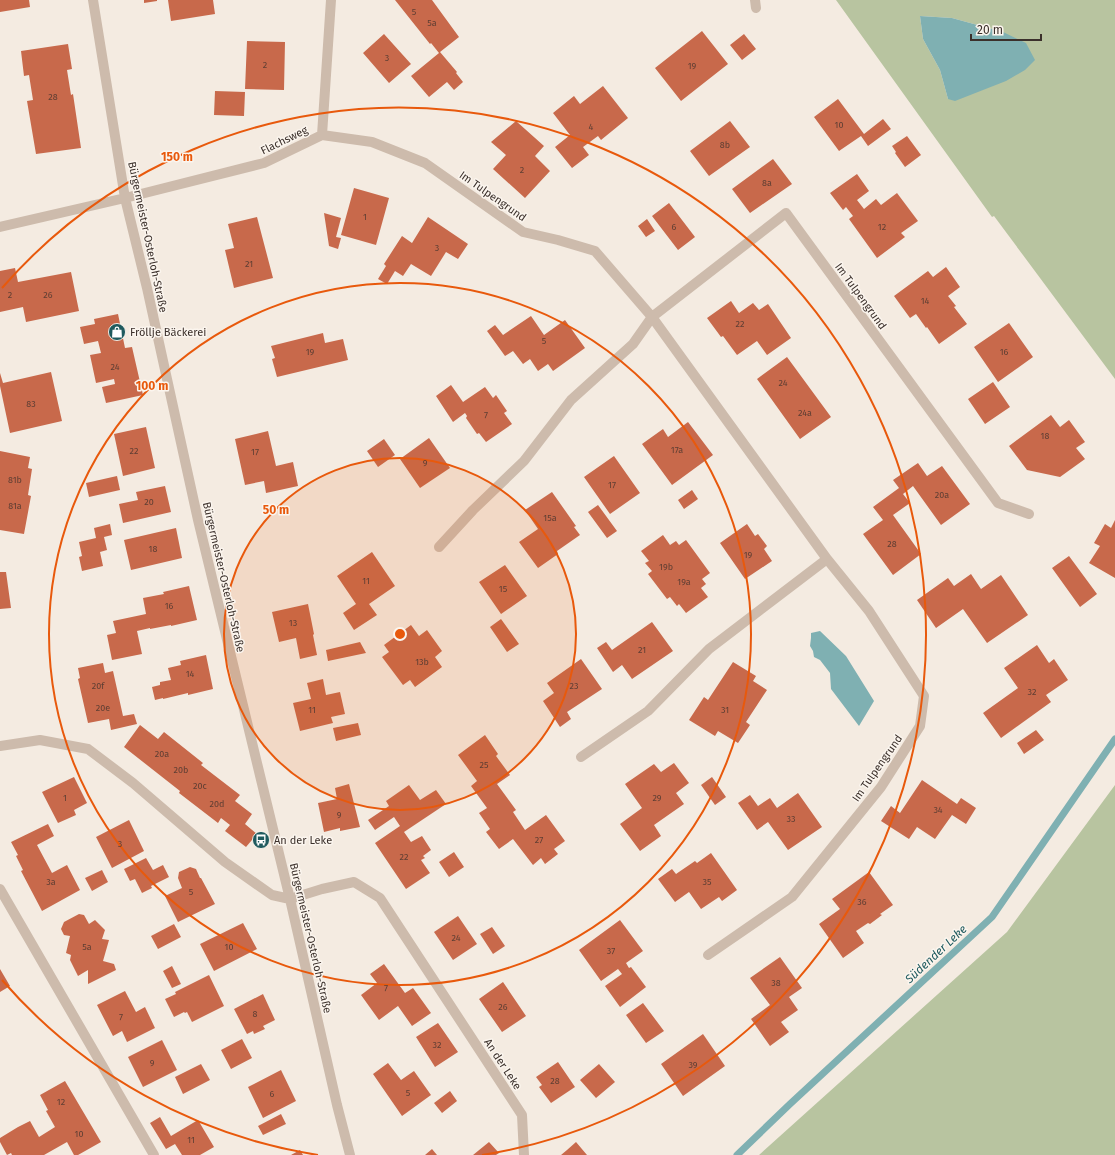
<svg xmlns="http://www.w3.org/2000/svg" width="1115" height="1155" font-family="'Fira Sans',sans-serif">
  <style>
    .green { fill: #b8c4a0; fill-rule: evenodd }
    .water { fill: #7fb0b2 }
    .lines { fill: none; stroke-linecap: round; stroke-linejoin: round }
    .stream { stroke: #7fb0b2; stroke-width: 7 }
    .building { fill: #c8694b }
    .street { stroke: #cdbbac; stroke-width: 10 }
    .ring { fill: none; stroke: #e8590c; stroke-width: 2 }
    .labels { text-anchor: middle; stroke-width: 3; stroke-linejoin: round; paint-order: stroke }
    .number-label { font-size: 9px; fill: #5e3e33 }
    .street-label { font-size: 11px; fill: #3b302b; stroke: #fbf5ee }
    .poi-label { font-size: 11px; fill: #3b302b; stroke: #fbf5ee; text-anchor: start }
    .water-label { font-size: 12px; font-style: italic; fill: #1f5a5e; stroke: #fbf5ee }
    .centre { fill: #e8590c; stroke: #fbf5ee; stroke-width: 2 }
    .ring-label { font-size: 12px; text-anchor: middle; font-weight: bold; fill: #e8590c; stroke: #fbf5ee; stroke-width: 3; stroke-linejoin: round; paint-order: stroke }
  </style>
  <rect width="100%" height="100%" fill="#f4ebe1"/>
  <path class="green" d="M836,0H1115V379L994,216L992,217ZM920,16L952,18L1003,32L948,99L940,70L923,39Z
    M1115,785V1155H759L1007,932Z"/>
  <path class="water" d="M920,16L952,18L1003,32L1026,43L1035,60L1025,70L1006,81L955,101L948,99L940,70L923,39Z
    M820,631L846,656L874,701L859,726L831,689L830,673L820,660L814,657L813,651L810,646L811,638V633Z"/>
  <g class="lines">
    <path class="stream" d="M737,1155L790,1104L992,917L1115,739"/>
  </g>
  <path class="building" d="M0,0H29L30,7L0,12Z
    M144,0H157V1L144,3Z
    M168,0H213L215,14L171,21Z
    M395,0H432L459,37L440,52L457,72L456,73L463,82L454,90L447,82L429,97L411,76L439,53L431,43L430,44Z
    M702,31L728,64L681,101L655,68Z
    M384,34L411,64L389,83L363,53Z
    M744,34L756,49L742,60L730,45Z
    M247,41L285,42L284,90L245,89Z
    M68,44L72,69L67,70L71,95L73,94L81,148L36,154L27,101L33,100L29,75L24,76L21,51Z
    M603,86L628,118L601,140L598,136L583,147L589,155L572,168L555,147L570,135L553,113L574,96L580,104Z
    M215,91L245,92L244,116L214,115Z
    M838,99L864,134L883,119L891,129L868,146L861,136L839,151L814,117Z
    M516,121L544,146L535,156L550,171L525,198L493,169L506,155L491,142Z
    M730,121L750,147L709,176L690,151Z
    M907,136L921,155L905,167L895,153L896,152L892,146Z
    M773,159L792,184L750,213L732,189Z
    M857,174L869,191L857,200L864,209L876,199L881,205L897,193L918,221L901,233L905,237L877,258L849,219L853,216L846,207L843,210L830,193Z
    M354,188L389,198L376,245L341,235Z
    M669,203L695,237L678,250L652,216Z
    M324,213L341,218L336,237L341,238L338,249L329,246Z
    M257,217L273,278L234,288L225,250L234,248L228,224Z
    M428,217L468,244L458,259L446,252L431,276L411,264L403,276L395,271L387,284L378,279L386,266L384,264L402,236L412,243Z
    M647,219L655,231L646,237L638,226Z
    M946,267L960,287L948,296L956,306L954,307L967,324L939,344L927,327L926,328L916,314L910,318L894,296L928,271L933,277Z
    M15,268L18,282L71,272L79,311L26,322L23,307L0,312V271Z
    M731,301L739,313L753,303L759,310L768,304L791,338L767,355L757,341L737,355L723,336L721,337L707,318Z
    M118,314L125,348L132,347L143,395L106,403L102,387L115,384L114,379L96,383L90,355L101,353L98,341L84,344L80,327L95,324L94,319Z
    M531,316L544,335L565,320L585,348L553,371L548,364L538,371L530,359L523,364L513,351L505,356L487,331L495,325L503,335Z
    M1009,323L1033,357L998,382L974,347Z
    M323,333L325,343L343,339L348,360L277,377L272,359L275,358L271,346Z
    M787,357L831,417L800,439L757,379Z
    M51,372L62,421L10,433L0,386V373L3,383Z
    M993,382L1010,407L985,424L968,399Z
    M451,385L463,402L485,387L493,398L496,395L507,411L504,413L512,424L486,442L479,433L477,434L466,418L467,416L465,413L453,422L436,396Z
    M1051,415L1060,427L1069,420L1085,442L1076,448L1085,459L1060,477L1027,470L1009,446Z
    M688,422L713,455L672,485L642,444L663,429L668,437Z
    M146,427L155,468L123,476L114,434Z
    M268,431L276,466L293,462L298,486L266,493L264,481L245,485L235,439Z
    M429,438L450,468L420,488L400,459Z
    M384,439L395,455L378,467L367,451Z
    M0,451L30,457L28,468L32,469L28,495L31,496L24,534L0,530Z
    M614,456L640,493L610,514L584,477Z
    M918,463L927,476L942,466L970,504L941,525L913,486L903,494L910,503L893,515L921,554L893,575L863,534L883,520L873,507L899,488L893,480Z
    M117,476L120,490L89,497L86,483Z
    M165,486L171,512L123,523L119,504L138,500L136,492Z
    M692,490L698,499L684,509L678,500Z
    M552,492L576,526L574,527L580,535L557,551L558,554L538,568L519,542L538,529L525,510Z
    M598,505L617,531L607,538L588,512Z
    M1115,520V578L1089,563L1100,546L1094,543L1105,524L1111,528Z
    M110,524L112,535L104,537L107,550L100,552L103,566L82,571L79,557L82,556L79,542L96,538L94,528Z
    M747,524L755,536L758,534L767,546L764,549L772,561L745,579L720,543Z
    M176,528L182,558L131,570L124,540Z
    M663,535L670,545L676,541L679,545L686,540L710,573L702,579L706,584L701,588L708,597L686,613L679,604L677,606L670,597L667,599L648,574L652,571L645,563L649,561L641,551Z
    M372,552L395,586L369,604L377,615L354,630L343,613L356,604L337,576Z
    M1069,556L1097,594L1080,607L1052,568Z
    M505,565L527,596L501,614L479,582Z
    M0,572H6L11,608L0,609Z
    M971,574L981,589L1001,575L1028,615L987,643L963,609L936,628L917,600L948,578L954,586Z
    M189,586L197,620L171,626V625L150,629V628L137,631L142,654L112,660L107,635L116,633L113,621L146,614L143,598L164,594L163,592Z
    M308,604L314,634L313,635L317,655L300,659L296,638L279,642L272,612Z
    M501,619L519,644L507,652L490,627Z
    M652,622L673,651L632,679L622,665L613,672L597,648L606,642L612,650Z
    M411,625L419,636L427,630L442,651L435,657L442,667L415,687L410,680L403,685L382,657L389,652L384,645Z
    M360,642L366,653L328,661L326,650Z
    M1037,645L1049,663L1054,659L1068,680L1046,695L1051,702L1001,738L983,713L1018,688L1004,668Z
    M206,655L213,689L188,695V693L163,699V698L155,700L152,687L160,685V682L171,680L168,668L181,665L180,661Z
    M581,659L602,689L567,712L571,719L560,727L543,701L554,693L547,683Z
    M733,662L756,676L753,681L767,690L746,722L750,725L738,743L718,731L715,736L689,720L704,697L708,700Z
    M103,663L105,673L113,671L123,716L134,714L137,724L111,730L109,719L88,723L78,679L80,678L78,668Z
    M323,679L326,695L340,692L345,714L331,717L333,723L300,731L293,703L311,699L307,683Z
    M358,723L361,735L336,741L333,728Z
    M140,725L158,739L164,732L203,763L201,765L240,795L235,801L252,814L245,824L257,834L246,847L225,831L230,825L221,818L218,823L179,793L180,791L124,747Z
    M1036,730L1044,740L1024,754L1017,743Z
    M485,735L498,754L496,756L510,775L497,784L516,810L513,812L525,830L546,815L565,841L554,849L558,854L545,864L541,858L533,865L513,839L499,849L486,832L490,829L479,813L487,808L471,786L477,781L458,755Z
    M674,763L689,783L676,793L684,804L654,825L661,836L640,851L620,824L642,808L625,784L654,764L661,772Z
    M74,777L87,803L74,810L76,815L58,823L42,792Z
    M712,777L726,797L715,805L701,785Z
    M922,780L957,804L961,798L976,808L966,824L952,815L935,839L917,827L909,839L881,821L891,806L900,813Z
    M349,784L360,827L340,831V828L324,832L318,803L337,799L335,788Z
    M409,785L420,800L436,790L446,804L404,832L411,842L422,836L431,850L423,856L425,858L421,860L430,873L406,889L375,843L400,826L394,817L375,830L368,820L389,806L386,801Z
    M798,793L822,827L788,850L768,822L757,830L738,803L750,795L758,806L770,798L777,808Z
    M129,820L144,851L112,868L96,837Z
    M48,824L54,836L37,845L52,873L67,865L80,890L42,911L21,871L23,870L16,856L18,855L11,842Z
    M454,852L464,867L449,877L439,862Z
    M711,853L737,890L722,901L719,897L701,909L689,892L675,902L658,879L672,869L676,874L695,861L697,863Z
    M146,858L153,870L163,865L169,877L151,886L152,888L142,893L135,879L130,881L124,869Z
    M190,867L196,869L200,878H201L215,904L178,922L165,896L182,888L178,878L179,872Z
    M102,870L108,882L92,891L85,878Z
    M869,872L893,905L880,914L882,915L870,924L868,923L856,931L864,943L843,958L819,924L840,909L832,899Z
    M79,914L84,915L89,924L95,920L105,930L102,939L109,940L103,961L114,964L116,970L88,984V970L78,976L70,960L71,955L66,953L70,936L64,935L61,929L64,922Z
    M458,916L477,944L453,960L434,932Z
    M620,920L643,951L626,963L629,968L631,967L646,987L620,1007L605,986L622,974L618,969L601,981L579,950Z
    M243,923L257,949L214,971L200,944Z
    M174,924L181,937L158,949L151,936Z
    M492,927L505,946L493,954L480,934Z
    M780,957L802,988L789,997L798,1010L781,1022L789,1032L770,1046L751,1019L770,1005L750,978Z
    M384,964L405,993L413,988L431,1013L412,1026L398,1006L379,1020L361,995L377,983L370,974Z
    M172,966L181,984L172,988L163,971Z
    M0,969L10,986L0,992Z
    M209,975L224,1006L192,1022L187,1012L185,1013L184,1012L174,1017L165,999L176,994L175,992Z
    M503,982L526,1016L502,1032L479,999Z
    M125,991L136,1012L145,1007L155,1028L127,1042L122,1031L113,1036L97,1005Z
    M263,994L275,1020L263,1026L265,1029L254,1034L253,1031L247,1034L234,1009Z
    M643,1003L664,1031L646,1043L626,1015Z
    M438,1023L458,1052L435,1067L416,1037Z
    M703,1034L725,1066L683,1096L661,1064Z
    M242,1039L252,1058L231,1069L221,1050Z
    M162,1040L177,1070L143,1087L128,1057Z
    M558,1062L575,1087L551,1103L539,1087L542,1085L536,1077Z
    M388,1063L401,1080L414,1071L431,1095L402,1116L373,1074Z
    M201,1064L210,1080L183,1094L175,1077Z
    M599,1064L615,1082L596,1098L580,1080Z
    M281,1070L296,1101L263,1118L248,1087Z
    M65,1081L101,1142L78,1155H74L67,1142L44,1155H12L11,1153L7,1155L0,1142V1138L18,1127L30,1121L39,1137L55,1127L46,1111L48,1110L40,1095Z
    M450,1091L457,1101L442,1113L434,1103Z
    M281,1114L286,1124L263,1135L258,1126Z
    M160,1117L171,1136L198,1120L214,1147L200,1155H182L175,1144L166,1149L150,1123Z
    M489,1142L499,1153L496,1155H473Z
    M576,1142L587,1155H561L567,1150Z
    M432,1149L437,1155H425Z
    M300,1150L303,1155H291Z"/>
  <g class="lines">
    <path class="street" d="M93,0L125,198L147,288L198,520L290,899L337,1105L350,1155
      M755,0L756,8
      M322,135L372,142L425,163L523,232L558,240L595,251L652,317L827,559L709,649L648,711L581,757
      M0,227L125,198L264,163L322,135L331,0
      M439,547L473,510L524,461L571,400L633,344L652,317L786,213L998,503L1029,514
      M0,746L40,740L88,749L133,783L225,862L272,895L290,899L322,889L354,882L380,898L522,1115L524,1155
      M0,889L154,1155
      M708,955L792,897L881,787L920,726L924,696L869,611L827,559"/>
  </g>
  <circle cx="400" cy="634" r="176" fill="#e8590c" fill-opacity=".12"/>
  <g class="ring">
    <circle cx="400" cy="634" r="176"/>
    <circle cx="400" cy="634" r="351"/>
    <path d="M318 1155A527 527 0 0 1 2 980M2 288A527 527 0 1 1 482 1155"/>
  </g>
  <defs>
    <g id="shop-disc" transform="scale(0.9)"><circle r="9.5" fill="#1f5a5e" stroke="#fbf5ee"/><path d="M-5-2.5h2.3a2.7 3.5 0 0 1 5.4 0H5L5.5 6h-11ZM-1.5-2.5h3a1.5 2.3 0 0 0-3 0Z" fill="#fff"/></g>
    <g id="bus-disc" transform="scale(0.9)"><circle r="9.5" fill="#1f5a5e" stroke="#fbf5ee"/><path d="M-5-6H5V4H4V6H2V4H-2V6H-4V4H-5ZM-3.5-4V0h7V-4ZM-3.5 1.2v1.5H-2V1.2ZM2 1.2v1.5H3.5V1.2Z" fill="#fff"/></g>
  </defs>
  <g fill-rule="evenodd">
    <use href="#shop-disc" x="117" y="332"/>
    <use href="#bus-disc" x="261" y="840"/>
  </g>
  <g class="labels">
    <g class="number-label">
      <text x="414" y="15">5</text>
      <text x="432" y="26">5a</text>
      <text x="387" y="61">3</text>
      <text x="265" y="68">2</text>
      <text x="692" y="69">19</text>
      <text x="53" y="100">28</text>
      <text x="839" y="128">10</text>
      <text x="591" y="130">4</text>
      <text x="725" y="148">8b</text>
      <text x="522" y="173">2</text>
      <text x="767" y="186">8a</text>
      <text x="365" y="220">1</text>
      <text x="674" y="230">6</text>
      <text x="882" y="230">12</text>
      <text x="437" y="251">3</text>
      <text x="249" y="267">21</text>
      <text x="10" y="298">2</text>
      <text x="48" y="298">26</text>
      <text x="925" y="304">14</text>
      <text x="740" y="327">22</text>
      <text x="544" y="344">5</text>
      <text x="310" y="355">19</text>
      <text x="1004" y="355">16</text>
      <text x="115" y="370">24</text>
      <text x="783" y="386">24</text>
      <text x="31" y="407">83</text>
      <text x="805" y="416">24a</text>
      <text x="486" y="418">7</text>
      <text x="1045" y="439">18</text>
      <text x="677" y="453">17a</text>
      <text x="134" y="454">22</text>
      <text x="255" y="455">17</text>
      <text x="425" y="466">9</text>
      <text x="15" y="483">81b</text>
      <text x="612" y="488">17</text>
      <text x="942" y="498">20a</text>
      <text x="149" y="505">20</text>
      <text x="15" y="509">81a</text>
      <text x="550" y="521">15a</text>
      <text x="892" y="547">28</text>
      <text x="153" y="552">18</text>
      <text x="748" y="558">19</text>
      <text x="666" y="570">19b</text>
      <text x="366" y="584">11</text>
      <text x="684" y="585">19a</text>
      <text x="503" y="592">15</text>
      <text x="169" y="609">16</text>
      <text x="293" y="626">13</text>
      <text x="642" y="653">21</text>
      <text x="422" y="665">13b</text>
      <text x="190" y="677">14</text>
      <text x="98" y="689">20f</text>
      <text x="574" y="689">23</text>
      <text x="1032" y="695">32</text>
      <text x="103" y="711">20e</text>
      <text x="312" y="713">11</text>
      <text x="725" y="713">31</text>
      <text x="162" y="757">20a</text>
      <text x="484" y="768">25</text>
      <text x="181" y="773">20b</text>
      <text x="200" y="789">20c</text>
      <text x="65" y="801">1</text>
      <text x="657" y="801">29</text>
      <text x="217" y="807">20d</text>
      <text x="938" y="813">34</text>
      <text x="339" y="818">9</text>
      <text x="791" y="822">33</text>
      <text x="539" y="843">27</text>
      <text x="120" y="847">3</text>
      <text x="404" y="860">22</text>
      <text x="51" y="885">3a</text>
      <text x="707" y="885">35</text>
      <text x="191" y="895">5</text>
      <text x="862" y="905">36</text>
      <text x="456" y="941">24</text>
      <text x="87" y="950">5a</text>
      <text x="229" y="950">10</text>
      <text x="611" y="954">37</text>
      <text x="776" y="986">38</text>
      <text x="386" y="991">7</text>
      <text x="503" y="1010">26</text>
      <text x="255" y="1017">8</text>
      <text x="121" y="1020">7</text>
      <text x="437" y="1048">32</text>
      <text x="152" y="1066">9</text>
      <text x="693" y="1068">39</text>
      <text x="555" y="1084">28</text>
      <text x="408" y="1096">5</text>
      <text x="272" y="1097">6</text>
      <text x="61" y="1105">12</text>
      <text x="79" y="1137">10</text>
      <text x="191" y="1143">11</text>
    </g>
    <g class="street-label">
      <text transform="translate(284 140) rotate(-26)" y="4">Flachsweg</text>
      <text transform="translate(493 196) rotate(35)" y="4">Im Tulpengrund</text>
      <text transform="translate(148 237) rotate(78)" y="4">Bürgermeister-Osterloh-Straße</text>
      <text transform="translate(861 296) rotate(54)" y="4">Im Tulpengrund</text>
      <text transform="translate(224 577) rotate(77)" y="4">Bürgermeister-Osterloh-Straße</text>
      <text transform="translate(877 768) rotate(-55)" y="4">Im Tulpengrund</text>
      <text transform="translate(311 938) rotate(77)" y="4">Bürgermeister-Osterloh-Straße</text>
      <text transform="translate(503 1064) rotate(57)" y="4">An der Leke</text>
    </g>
    <g class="poi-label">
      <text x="130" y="336">Fröllje Bäckerei</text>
      <text x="274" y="844">An der Leke</text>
    </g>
    <g class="water-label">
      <text transform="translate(936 954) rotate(-43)" y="4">Südender Leke</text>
    </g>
  </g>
  <circle cx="400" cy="634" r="6" class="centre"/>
  <g class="ring-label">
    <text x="177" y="161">150 m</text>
    <text x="152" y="390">100 m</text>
    <text x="276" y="514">50 m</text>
  </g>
  <path d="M971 34v6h70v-6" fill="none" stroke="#3b302b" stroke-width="2"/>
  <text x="977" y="34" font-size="12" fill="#3b302b" stroke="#fbf5ee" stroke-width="3" paint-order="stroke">20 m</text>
</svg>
